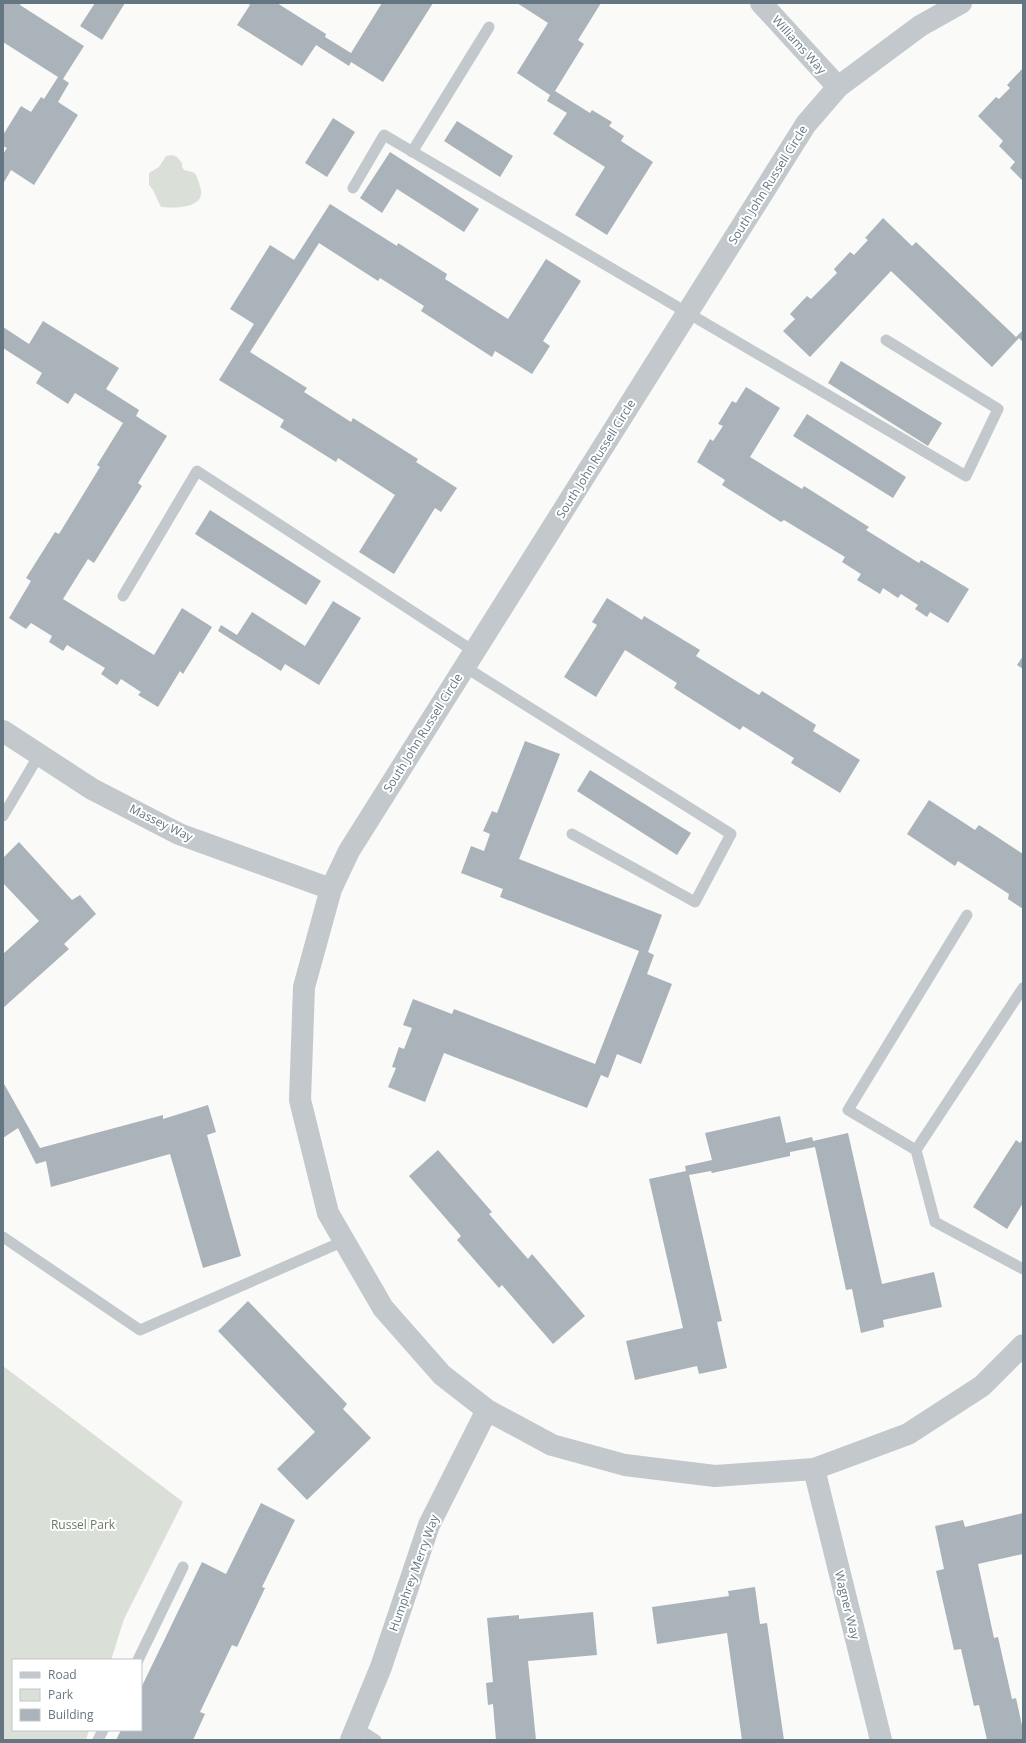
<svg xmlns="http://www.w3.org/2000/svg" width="1026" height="1743" font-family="'Open Sans',sans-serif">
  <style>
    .green { fill: #dadfd7 }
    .building { fill: #aab3b9 }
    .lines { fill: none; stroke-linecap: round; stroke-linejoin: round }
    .lane { stroke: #c3c8cc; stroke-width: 11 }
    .street { stroke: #c3c8cc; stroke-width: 22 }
    .labels { text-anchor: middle; stroke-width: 4; stroke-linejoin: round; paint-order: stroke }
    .street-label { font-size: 12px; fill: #657683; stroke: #fff }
    .park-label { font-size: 12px; fill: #687a64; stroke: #fff }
  </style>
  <rect width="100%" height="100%" fill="#fafaf8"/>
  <path class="green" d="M172,155L177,157L182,163V167L184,170C196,173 195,171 199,183C200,187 202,191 201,195C198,209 172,208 161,207L153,190L149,185V173L159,167L166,156Z
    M3,1366L183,1502L124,1619L111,1660H13V1730H89L86,1740H3Z"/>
  <path class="building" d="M3,3H21L20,5L84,46L63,79L69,83L58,102L78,115L34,185L11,170L3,184V154L7,148L3,146V135L21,106L31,112L41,97L44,99L58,77L3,42Z
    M95,3H125L102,40L80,26Z
    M247,3H277L326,34L325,37L351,53L382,3H433L383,82L351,62L349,66L316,45L302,66L237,25L250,5Z
    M517,3H601L578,40L584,44L555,91L590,113L592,110L612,122L609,126L624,136L621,141L653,162L607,235L575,215L605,167L553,134L567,113L547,101L550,95L517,73L548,23Z
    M1023,68V181L1010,168L1015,162L999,146L1003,141L978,116L996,97L999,99L1010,88L1007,85Z
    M333,118L355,132L327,177L305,163Z
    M457,121L513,156L500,177L444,141Z
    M390,152L479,209L464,232L397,189L382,213L360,198Z
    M330,204L397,246L398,243L447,274L445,279L508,319L546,259L581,281L543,341L550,346L532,374L495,351L492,357L421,311L424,306L380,278L378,281L319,243L250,352L307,388L304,392L351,422L353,418L418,459L416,462L457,488L441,512L435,508L394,574L359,552L395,495L338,458L336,462L280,427L284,420L219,380L254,324L230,309L270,245L294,260Z
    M883,218L912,246L916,242L1016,337L1023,330V342L1019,338L992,367L891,271L810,357L783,331L795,319L790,314L807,296L811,299L837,273L834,269L850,252L854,255L868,240L865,238Z
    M43,321L119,368L106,389L139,410L136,416L167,436L138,483L142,486L94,563L88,559L63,599L154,655L182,608L212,627L183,674L180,671L158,707L138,695L141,692L121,679L117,685L101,674L105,668L67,645L63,651L49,642L52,636L31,623L26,629L9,618L31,581L26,578L55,532L59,534L100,467L97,465L123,423L75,393L68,404L36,383L42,373L3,348V327L29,344Z
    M841,361L942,423L928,446L828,383Z
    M746,387L780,408L750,457L802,489L804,486L869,527L866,530L919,563L921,560L969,589L948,623L930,612L927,617L915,609L918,605L901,594L898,598L883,588L880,594L857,580L861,574L842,562L845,557L784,520L781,522L722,485L725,480L697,462L710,439L713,441L723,426L718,424L732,401L736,403Z
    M807,414L906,477L893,498L793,436Z
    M210,510L321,581L306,605L195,534Z
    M607,598L642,620L644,616L700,650L696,656L759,695L762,691L816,725L813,731L860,760L840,793L791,763L794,758L743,726L740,730L674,688L677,683L625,650L596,697L564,677L597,625L592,622Z
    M333,601L361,618L319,685L285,664L281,671L218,631L221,625L237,635L252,612L305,646Z
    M1023,656V669L1017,665Z
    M525,741L560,754L519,859L662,915L648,952L654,955L647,974L672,984L641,1064L617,1054L608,1078L601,1075L587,1108L444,1053L425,1102L388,1087L396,1068L392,1067L399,1047L404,1049L412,1028L403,1025L413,999L452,1014L454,1009L595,1064L639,951L500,897L503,889L461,873L471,846L484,851L490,834L483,831L492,811L497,813Z
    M590,770L691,833L677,855L577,791Z
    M929,800L975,830L979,825L1023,854V909L1008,899L1009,894L958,861L955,866L907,834Z
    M19,842L72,900L80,895L96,914L64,944L69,949L3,1008V954L39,921L3,883V858Z
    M3,1082L40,1148L163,1115V1119L208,1105L216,1132L207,1135L241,1256L203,1268L170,1154L51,1187L46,1161L36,1164L18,1128L3,1138Z
    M780,1116L786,1143L812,1137L813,1141L848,1133L882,1284L934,1272L942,1307L883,1320L884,1327L861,1333L852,1289L846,1290L815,1147L790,1152V1156L712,1173L711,1171L689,1175L722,1321L717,1322L727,1368L699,1374L697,1366L635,1380L626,1341L683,1328L649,1179L686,1171L685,1166L712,1160L705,1133Z
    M1023,1139V1203L1007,1229L973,1207L1016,1140L1020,1143Z
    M438,1150L492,1212L489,1214L528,1259L532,1254L585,1316L553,1344L502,1285L499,1288L457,1240L461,1236L409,1176Z
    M248,1301L347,1404L343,1409L371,1438L307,1500L277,1469L315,1432L218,1331Z
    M261,1503L295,1520L262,1587L265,1588L237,1647L232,1645L200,1712L205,1714L193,1740H116L121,1730H141V1688L202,1562L226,1574Z
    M1023,1513V1554L978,1564L994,1638L998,1637L1012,1699L1016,1698L1023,1730V1740H987L979,1705L974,1706L961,1649L954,1650L936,1571L944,1569L935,1526L963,1520L965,1527Z
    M755,1587L760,1624L767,1623L784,1740H742L727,1633L657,1644L652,1607L729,1596L728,1591Z
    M593,1612L597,1655L528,1661L536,1740H496L493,1704L488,1705L486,1683L493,1682L487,1618L519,1615V1619Z"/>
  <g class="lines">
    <path class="lane" d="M412,152L489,27
      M353,188L384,135L966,476L998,409L886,340
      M123,596L197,471L475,652
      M465,667L731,834L695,902L572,834
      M3,816L39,755
      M967,915L848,1110L916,1150L935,1222L1023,1269
      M916,1150L1023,988
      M3,1237L140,1330L344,1241
      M138,1660L183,1567
      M356,1727L376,1740
      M98,1740L103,1730"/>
    <path class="street" d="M761,3L838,87
      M961,3L920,26L838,87L806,124L349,851L331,889L304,987L300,1100L328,1213L383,1308L442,1375L487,1410L552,1445L625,1465L715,1476L814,1469L908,1434L982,1386L1023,1345
      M3,731L92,789L179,834L331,889
      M814,1469L881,1740
      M351,1740L381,1667L429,1525L487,1410"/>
  </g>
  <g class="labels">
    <g class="street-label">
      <text transform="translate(799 45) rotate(48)" y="4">Williams Way</text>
      <text transform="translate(768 185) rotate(-58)" y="4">South John Russell Circle</text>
      <text transform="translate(596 459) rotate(-58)" y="4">South John Russell Circle</text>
      <text transform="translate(423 733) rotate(-58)" y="4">South John Russell Circle</text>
      <text transform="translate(161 823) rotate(26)" y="4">Massey Way</text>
      <text transform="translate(414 1573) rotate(-70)" y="4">Humphrey Merry Way</text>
      <text transform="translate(847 1605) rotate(76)" y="4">Wagner Way</text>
    </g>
    <g class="park-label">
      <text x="83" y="1529">Russel Park</text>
    </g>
  </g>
  <rect width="1026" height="1743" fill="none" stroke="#657683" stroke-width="8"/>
  <rect x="12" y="1659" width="130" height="72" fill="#ffffff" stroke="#c1c8cd"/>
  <rect x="20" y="1672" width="20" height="6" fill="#c3c8cc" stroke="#c1c8cd"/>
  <text x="48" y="1679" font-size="12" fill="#657683">Road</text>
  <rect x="20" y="1689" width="20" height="12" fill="#dadfd7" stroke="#c1c8cd"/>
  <text x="48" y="1699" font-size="12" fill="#657683">Park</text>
  <rect x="20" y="1709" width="20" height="12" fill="#aab3b9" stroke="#c1c8cd"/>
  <text x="48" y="1719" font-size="12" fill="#657683">Building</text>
</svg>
